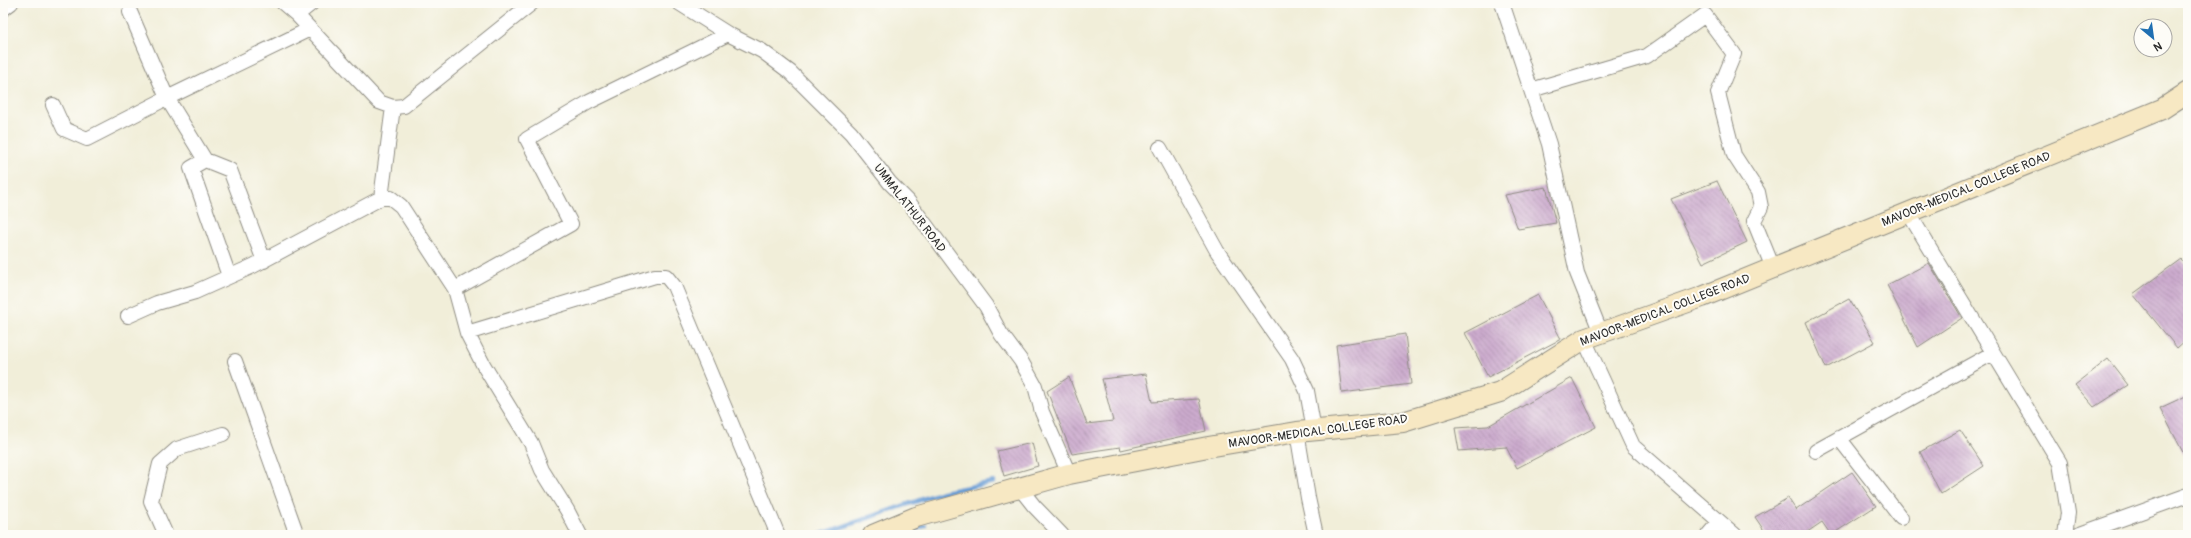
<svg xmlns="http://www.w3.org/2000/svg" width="2191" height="538" font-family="Pangolin,sans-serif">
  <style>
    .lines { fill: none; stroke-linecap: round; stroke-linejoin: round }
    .stream { stroke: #6a9ed6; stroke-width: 4.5 }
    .building { fill: url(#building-back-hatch) }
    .minor-casing { stroke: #8e8c82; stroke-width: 16 }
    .secondary-casing { stroke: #8e8c82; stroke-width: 22 }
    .minor { stroke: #fff; stroke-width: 14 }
    .secondary { stroke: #f7e8c3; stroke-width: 20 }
    .labels { text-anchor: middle; stroke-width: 4; stroke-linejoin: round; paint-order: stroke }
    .street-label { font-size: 12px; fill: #2b2b2b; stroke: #fdfcf7 }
  </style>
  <defs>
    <pattern id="building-back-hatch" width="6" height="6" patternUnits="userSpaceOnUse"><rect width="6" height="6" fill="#ccabce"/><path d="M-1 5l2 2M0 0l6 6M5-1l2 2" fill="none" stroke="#a68ba7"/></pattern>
  </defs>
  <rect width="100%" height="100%" fill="#fdfcf7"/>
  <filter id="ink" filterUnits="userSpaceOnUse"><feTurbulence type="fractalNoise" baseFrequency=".025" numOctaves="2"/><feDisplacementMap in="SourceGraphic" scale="8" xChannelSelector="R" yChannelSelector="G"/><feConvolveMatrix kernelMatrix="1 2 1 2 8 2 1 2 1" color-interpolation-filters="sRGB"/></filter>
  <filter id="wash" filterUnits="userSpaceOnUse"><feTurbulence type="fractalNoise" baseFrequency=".012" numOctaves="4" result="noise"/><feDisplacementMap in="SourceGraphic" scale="16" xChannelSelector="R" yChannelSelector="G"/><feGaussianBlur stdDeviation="0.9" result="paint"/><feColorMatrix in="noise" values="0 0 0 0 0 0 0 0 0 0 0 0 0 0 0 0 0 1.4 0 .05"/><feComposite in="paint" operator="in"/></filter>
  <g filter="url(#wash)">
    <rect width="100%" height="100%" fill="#f1eed9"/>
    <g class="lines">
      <path class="stream" d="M819,535L943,492L994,482
        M901,535L925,526"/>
    </g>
    <g id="blocks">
      <path class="building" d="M1717,181L1747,242L1703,263L1671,199Z
        M1546,187L1556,223L1518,229L1505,195Z
        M2181,259L2188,267V338L2177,348L2133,294Z
        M1929,263L1962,318L1918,347L1887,285Z
        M1538,295L1561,339L1488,377L1465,333Z
        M1849,299L1875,342L1826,368L1806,322Z
        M1405,334L1411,384L1342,393L1336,345Z
        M2108,359L2128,385L2094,407L2075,385Z
        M1146,374L1152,402L1199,399L1206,431L1121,450L1120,447L1072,454L1047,391L1069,377L1087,424L1113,421L1102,379Z
        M1572,378L1596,427L1517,468L1506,447L1459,451L1455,428L1488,426Z
        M2188,395V462L2160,408Z
        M1960,430L1984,466L1941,494L1920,452Z
        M1032,443L1038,466L1004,476L997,451Z
        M1852,472L1876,506L1831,535L1822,522L1803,535H1767L1755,517L1788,498L1796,510Z"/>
    </g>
  </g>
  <g filter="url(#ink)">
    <use href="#blocks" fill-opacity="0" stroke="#8e8c82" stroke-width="1"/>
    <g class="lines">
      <g class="minor-casing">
        <path id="minor" d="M283,3L297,15L379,102L393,107L404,106L532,3
          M679,3L728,34L762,51L790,72L851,133L890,183L908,201L986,306L1001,334L1021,361L1035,386L1042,412L1069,474
          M1502,3L1549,144L1577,273L1601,333
          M3,9L11,3
          M297,15L312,3
          M1531,90L1647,56L1705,15L1734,54L1718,93L1734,155L1758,192L1761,207L1754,221L1773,268
          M53,105L64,129L87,139L167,98L130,12
          M1160,148L1217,251L1292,359L1307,391L1314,430
          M205,160L167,98L310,29
          M381,198L393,107
          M1908,212L2060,463L2068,513L2065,535
          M229,276L191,168L205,160L230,170L264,261
          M455,289L571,224L527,139L589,102L728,34
          M128,316L157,303L195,292L253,266L381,198H391L401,206L455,289L467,333L484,366L531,443L542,470L567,510L580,535
          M467,333L655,276H666L674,286L778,535
          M1584,339L1633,446L1735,535
          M235,361L297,535
          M1297,432L1308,498L1316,535
          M1839,438L1901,518
          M1816,451L1993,353
          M1019,487L1034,506L1062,535
          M166,535L151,501L160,464L177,449L223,434
          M1708,535L1719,522
          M2077,535L2188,495"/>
      </g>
      <g class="secondary-casing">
        <path id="secondary" d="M873,535L916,517L1069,474L1208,447L1297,432L1403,422L1500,392L1584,339L1702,297L2162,109L2188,92"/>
      </g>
      <use href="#minor" class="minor"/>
      <use href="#secondary" class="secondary"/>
    </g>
  </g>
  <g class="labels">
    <g class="street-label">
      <text transform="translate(1966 189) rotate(-22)" y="4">MAVOOR-MEDICAL COLLEGE ROAD</text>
      <text transform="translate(910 208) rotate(52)" y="4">UMMALATHUR ROAD</text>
      <text transform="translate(1665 310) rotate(-21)" y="4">MAVOOR-MEDICAL COLLEGE ROAD</text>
      <text transform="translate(1318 431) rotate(-8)" y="4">MAVOOR-MEDICAL COLLEGE ROAD</text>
    </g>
  </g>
  <rect width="2191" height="538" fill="none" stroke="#fdfcf7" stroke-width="16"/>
  <g transform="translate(2153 38) rotate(151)"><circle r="19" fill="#fdfcf7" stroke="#a9a8a5"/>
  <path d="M0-3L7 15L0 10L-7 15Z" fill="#1f6fb2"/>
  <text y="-6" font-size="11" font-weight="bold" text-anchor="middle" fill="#2b2b2b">N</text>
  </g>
</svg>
